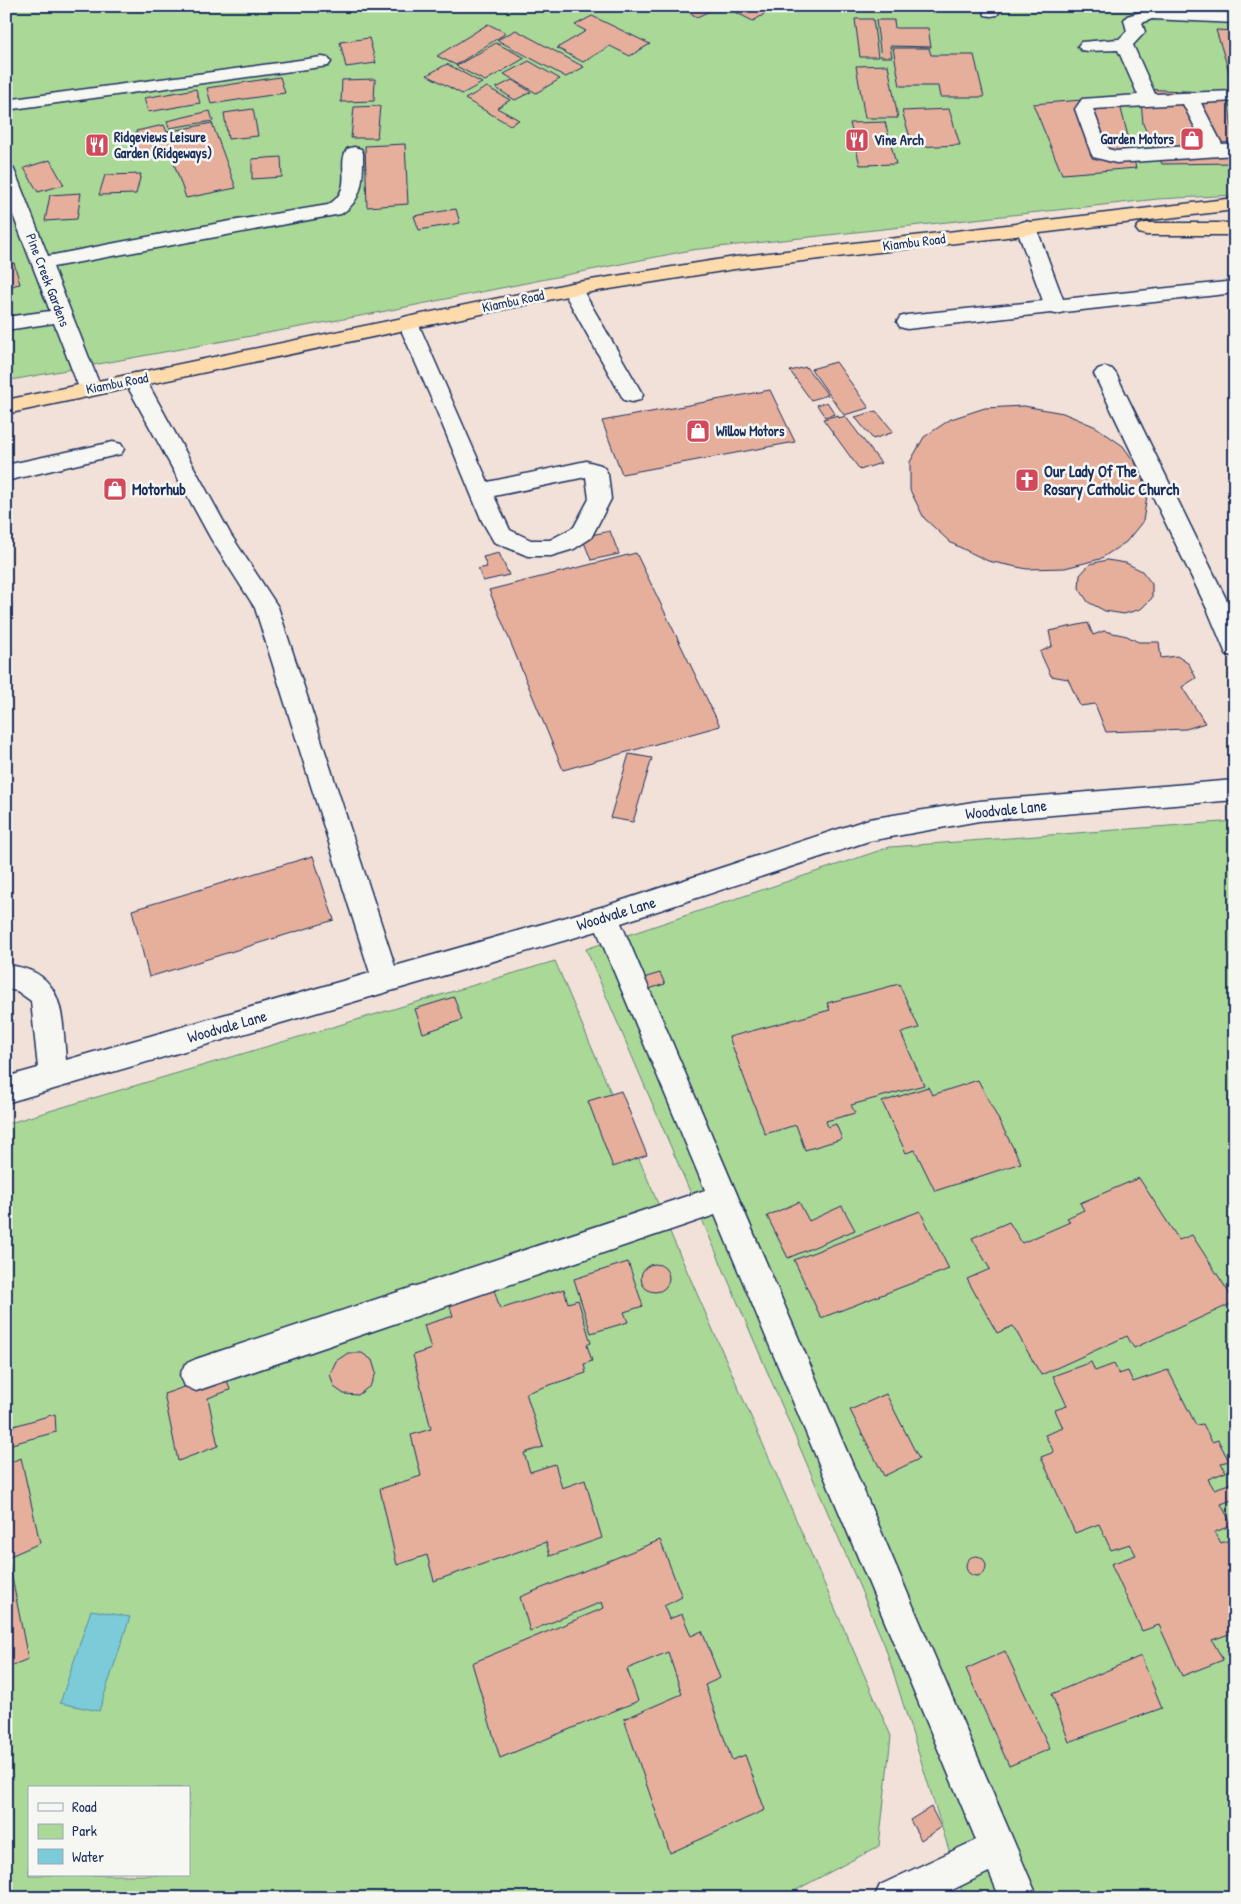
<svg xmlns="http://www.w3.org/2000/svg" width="1241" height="1904" font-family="'Patrick Hand',sans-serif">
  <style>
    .green { fill: #aad897; stroke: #62847a; fill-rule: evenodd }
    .water { fill: #7ccbd8; stroke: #558da7 }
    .building { fill: #e6af9c; stroke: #1b2f5e }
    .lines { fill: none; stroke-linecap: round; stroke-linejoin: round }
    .minor-casing { stroke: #1b2f5e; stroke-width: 3 }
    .highway-casing { stroke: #1b2f5e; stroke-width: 3 }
    .minor { fill: #f6f6f2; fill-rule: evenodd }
    .highway { fill: #fedbac; fill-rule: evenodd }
    .labels { text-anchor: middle; stroke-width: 5; stroke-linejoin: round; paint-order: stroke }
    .far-poi-label { font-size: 14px; font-weight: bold; fill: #1b2f5e; stroke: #f6f6f2; text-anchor: start }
    .far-street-label { font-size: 14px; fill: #1b2f5e; stroke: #f6f6f2 }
    .poi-label { font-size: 16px; font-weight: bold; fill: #1b2f5e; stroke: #f6f6f2; text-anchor: start }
    .street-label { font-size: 16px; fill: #1b2f5e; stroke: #f6f6f2 }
  </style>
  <rect width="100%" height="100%" fill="#f1e1d8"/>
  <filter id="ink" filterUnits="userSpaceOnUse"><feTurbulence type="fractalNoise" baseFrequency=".02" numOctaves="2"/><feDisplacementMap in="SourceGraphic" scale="10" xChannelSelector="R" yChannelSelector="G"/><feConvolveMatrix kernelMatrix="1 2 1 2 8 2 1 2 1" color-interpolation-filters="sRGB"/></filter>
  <g filter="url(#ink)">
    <path class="green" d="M6,6H1235V195L1158,199L691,250L371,314L6,381Z
      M1235,821V1898H964L885,1646L586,949L890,847Z
      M555,961L673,1239L891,1736L879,1846L781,1898H6V1124ZM29,1788H189V1875H29Z"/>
    <path class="water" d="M91,1610L130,1617L99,1711L60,1703Z"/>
    <path class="building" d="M678,6H717L718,7L697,17Z
      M723,6H778L753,21Z
      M592,16L650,44L630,56L610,46L583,62L557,48L586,31L575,25Z
      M855,19H873L878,57H860Z
      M876,20H894L895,28H928L931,47L890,46L892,57H881Z
      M488,24L506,33L456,65L437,56Z
      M516,30L584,67L566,77L497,40Z
      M1216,30L1235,31V78H1231Z
      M369,38L376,63L346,67L340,42Z
      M496,43L525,58L485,81L456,66Z
      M893,48H929L931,55H974L984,97H940L938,86H900Z
      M529,61L560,79L536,93L504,74Z
      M447,64L482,83L462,94L427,75Z
      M888,65L898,118H865L856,66Z
      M280,77L285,93L211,104L207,88Z
      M375,79L374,101L341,102L342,80Z
      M512,80L531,92L515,100L496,88Z
      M487,87L510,100L497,108L519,120L510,125L465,99Z
      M196,89L200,103L148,112L144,98Z
      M1140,89L1228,93L1235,163L1162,164L1143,124Z
      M1118,97L1136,168L1062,174L1033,104Z
      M380,106L377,138H351L354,107Z
      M253,109L258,136L228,139L224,113Z
      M949,109L960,145L913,147L902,111Z
      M210,111L213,121L169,128L167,121Z
      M885,122L896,164L860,165L850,123Z
      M212,123L236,188L186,198L170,152L146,157L144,151L133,153L128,138L138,136L136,131L164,125L167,132Z
      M405,144L408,204L367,207L365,146Z
      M281,157L282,177L252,179V159Z
      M50,160L64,185L38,192L24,168Z
      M141,174L136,194L99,195L105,175Z
      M81,193L77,219L45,221L50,195Z
      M456,209L460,223L419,230L414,216Z
      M14,263L20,284L6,287V265Z
      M836,362L869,408L844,415L811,369Z
      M806,367L828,395L811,400L790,371Z
      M770,390L795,442L622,474L602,421Z
      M827,402L835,414L825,417L817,405Z
      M1024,406L1063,413L1096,427L1123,446L1140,470L1147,496L1143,521L1126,542L1100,559L1065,568L1027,569L988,561L951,543L924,518L910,490V462L924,437L951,419L985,408Z
      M876,411L894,432L873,439L855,417Z
      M838,415L839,418L845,416L881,463L860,470L823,419Z
      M610,531L619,554L591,560L582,537Z
      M499,553L509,575L483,581L478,569L487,567L483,557Z
      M636,553L720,726L563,770L489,590Z
      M1107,560L1126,563L1142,571L1152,584V598L1141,609L1124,614L1105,611L1088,602L1079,588L1080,575L1090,564Z
      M1088,623L1093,635L1104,631L1127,636L1138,642H1159L1161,658L1177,656L1189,664L1196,678L1182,687L1205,723L1186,729L1106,732L1095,704L1080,706L1068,679L1051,676L1040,652L1052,646L1049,631Z
      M629,754L652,758L633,822L610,818Z
      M313,856L334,920L149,977L132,910Z
      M660,973L665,984L645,990L640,979Z
      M899,984L919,1028L901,1033L924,1085L851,1105L855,1113L826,1121L828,1127L836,1124L842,1139L805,1150L796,1125L765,1134L729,1037L830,1010L827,1003Z
      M454,997L462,1020L423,1033L415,1009Z
      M978,1080L1021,1163L935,1191L915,1150L906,1153L882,1102L928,1087L932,1095Z
      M621,1091L647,1155L613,1167L588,1101Z
      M1139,1178L1179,1240L1192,1235L1235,1302L1134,1348L1127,1336L1041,1375L1013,1326L997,1333L967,1279L990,1269L972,1238L1009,1222L1022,1243L1070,1222L1067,1218L1084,1210L1080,1203Z
      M799,1202L809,1221L842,1206L855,1230L788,1258L767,1216Z
      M920,1211L949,1269L821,1318L794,1260Z
      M628,1262L643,1306L624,1312L628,1322L591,1333L574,1279Z
      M641 1278a14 14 0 1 1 28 0a14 14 0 1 1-28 0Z
      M493,1286L500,1309L564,1289L568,1303L578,1300L591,1343L587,1345L592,1361L584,1364L586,1373L526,1393L543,1447L524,1453L530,1472L555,1464L562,1488L585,1480L602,1538L550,1556L546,1542L434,1581L427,1555L397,1565L380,1489L421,1476L411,1435L431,1429L413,1355L431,1349L424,1325L453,1316L448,1300Z
      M348,1353H362L372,1360L376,1373L370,1386L358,1395L344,1394L334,1387L330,1374L336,1361Z
      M1091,1362L1095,1371L1114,1364L1119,1374L1128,1371L1133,1382L1168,1370L1196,1425L1203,1424L1212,1442L1218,1440L1229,1461L1221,1463L1226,1472L1208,1479L1214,1489L1235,1482V1499L1221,1504L1232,1525L1215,1532L1221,1543L1235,1538V1632L1212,1640L1223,1660L1182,1676L1159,1625L1142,1631L1111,1564L1136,1555L1130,1544L1111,1550L1099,1524L1075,1533L1041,1457L1054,1452L1045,1435L1063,1428L1055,1410L1067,1406L1053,1376Z
      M225,1373L230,1390L208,1398L218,1446L178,1461L164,1394Z
      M886,1394L919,1459L884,1476L850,1410Z
      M55,1414L56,1432L8,1445L7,1428Z
      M21,1458L40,1543L8,1557L28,1659L6,1668V1464Z
      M660,1540L682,1597L664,1606L669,1619L682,1614L691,1636L702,1631L720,1678L705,1685L732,1760L745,1755L765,1810L670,1853L624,1719L682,1694L668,1652L627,1669L638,1701L500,1758L472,1663L604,1608L602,1602L530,1631L520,1597Z
      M966 1566a10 10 0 1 1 20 0a10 10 0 1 1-20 0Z
      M1005,1651L1050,1749L1009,1766L966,1669Z
      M1141,1656L1162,1708L1069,1742L1052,1694Z
      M931,1807L941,1827L921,1840L910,1820Z"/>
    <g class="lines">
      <g class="minor-casing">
        <path id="minor" d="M982,6H999L1000,11L997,15L991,16L985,15Z
          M1151,9L1235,13V23L1152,19L1142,23L1145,32L1133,45L1155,94L1235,91V101L1201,103L1222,144L1235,143V155L1116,163L1093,157L1091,153L1075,109L1082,99L1138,95L1118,50L1087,51L1081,50L1078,46L1081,42L1119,39L1127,31L1124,20L1127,16ZM1183,104L1204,145L1116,151L1108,149L1093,109Z
          M322,57L328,58L331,62L328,66L6,110V100Z
          M354,147L361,149L363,153C363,177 364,200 341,214L53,267L101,388L98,393L90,395L82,393L79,388L54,323L6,330V317L50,311L6,197V166L13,168L15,172L48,256L225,222L328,205C355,188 336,166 347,149Z
          M1026,221L1033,223L1036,227L1063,299L1235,281V293L1064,312L1056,314L1051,313L907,329L900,327L897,322L900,317L907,315L1043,301L1016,227L1019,223Z
          M572,283L579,285L582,289L643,395L640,400L632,402L624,400L621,395L562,289L565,285Z
          M408,316L415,318L418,323L488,482L586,461L601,465L605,469L608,474L611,499L591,538L574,549L551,556H528L494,542L482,521L435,407L398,323L401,318ZM586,477L589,499L574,527L550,540H531L510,530L494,496Z
          M1105,367L1112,369L1116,374L1232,611L1235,618V657L1226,654L1208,611L1094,374L1098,369Z
          M135,373L142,375L146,380L231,535L278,607L395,966L605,906L869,819L979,801L1235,780V800L979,821L869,841L621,923L1038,1898H1000L989,1872L936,1898H874L880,1885L976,1840L715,1215L196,1391L185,1386L180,1375L185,1364L196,1359L705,1190L597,931L6,1103V1077L38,1068L31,1001L17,991L6,989V965C65,970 62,1014 66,1060L370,973L255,608L211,539L124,380L128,375Z
          M113,442L121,444L124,449L121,454L6,481V465Z"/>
      </g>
      <g class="highway-casing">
        <path id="highway" d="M1235,198V210L735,269L572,295L6,414V400L572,283L735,257Z
          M1146,223H1235V235H1146L1139,233L1136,229L1139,225Z"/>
      </g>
      <use href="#minor" class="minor"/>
      <use href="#highway" class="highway"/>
    </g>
  </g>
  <defs>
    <g id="shop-square" transform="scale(1.25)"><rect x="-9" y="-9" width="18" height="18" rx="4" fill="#d1495b" stroke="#f6f6f2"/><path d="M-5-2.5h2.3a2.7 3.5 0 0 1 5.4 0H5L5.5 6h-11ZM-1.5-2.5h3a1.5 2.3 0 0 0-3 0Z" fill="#fff"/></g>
    <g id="restaurant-square" transform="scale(1.25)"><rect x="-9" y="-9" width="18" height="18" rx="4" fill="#d1495b" stroke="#f6f6f2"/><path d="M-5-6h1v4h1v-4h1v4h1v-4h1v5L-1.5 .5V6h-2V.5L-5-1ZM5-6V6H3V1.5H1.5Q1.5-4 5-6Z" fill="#fff"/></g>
    <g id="church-square" transform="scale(1.25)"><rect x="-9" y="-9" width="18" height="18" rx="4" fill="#d1495b" stroke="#f6f6f2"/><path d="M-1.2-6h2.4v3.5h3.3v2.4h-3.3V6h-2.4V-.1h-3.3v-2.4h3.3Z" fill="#fff"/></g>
  </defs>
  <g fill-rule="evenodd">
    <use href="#shop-square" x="1192" y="139"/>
    <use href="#restaurant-square" x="857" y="140"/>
    <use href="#restaurant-square" x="97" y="145"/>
    <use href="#shop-square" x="698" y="431"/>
    <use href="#church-square" x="1027" y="480"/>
    <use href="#shop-square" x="115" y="489"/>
  </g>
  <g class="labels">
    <g class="far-poi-label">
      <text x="114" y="142">Ridgeviews Leisure<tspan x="114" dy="16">Garden (Ridgeways)</tspan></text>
      <text x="1174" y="144" text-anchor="end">Garden Motors</text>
      <text x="874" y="145">Vine Arch</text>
      <text x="716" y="436">Willow Motors</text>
    </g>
    <g class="far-street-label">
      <text transform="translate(914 242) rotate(-7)" y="5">Kiambu Road</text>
      <text transform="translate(48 280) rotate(69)" y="5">Pine Creek Gardens</text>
      <text transform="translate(513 301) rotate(-12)" y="5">Kiambu Road</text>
      <text transform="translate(117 383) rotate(-11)" y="5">Kiambu Road</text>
    </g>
    <g class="poi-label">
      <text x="1044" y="477">Our Lady Of The<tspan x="1044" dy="18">Rosary Catholic Church</tspan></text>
      <text x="132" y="495">Motorhub</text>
    </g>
    <g class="street-label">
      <text transform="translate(1006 809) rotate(-6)" y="6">Woodvale Lane</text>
      <text transform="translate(616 913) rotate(-17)" y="6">Woodvale Lane</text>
      <text transform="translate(227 1026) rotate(-16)" y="6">Woodvale Lane</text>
    </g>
  </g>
  <rect width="1241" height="1904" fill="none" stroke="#f6f6f2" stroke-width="25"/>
  <rect x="12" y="12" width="1216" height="1879" fill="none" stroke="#1b2f5e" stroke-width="2" filter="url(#ink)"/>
  <rect x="28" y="1786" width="162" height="90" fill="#f6f6f2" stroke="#9ea6b7"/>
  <rect x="38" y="1803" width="25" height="8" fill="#f6f6f2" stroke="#9ea6b7"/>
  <text x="72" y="1812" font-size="15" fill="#1b2f5e">Road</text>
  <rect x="38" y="1824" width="25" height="15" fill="#aad897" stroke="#9ea6b7"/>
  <text x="72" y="1836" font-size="15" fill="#1b2f5e">Park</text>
  <rect x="38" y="1849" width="25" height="15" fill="#7ccbd8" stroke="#9ea6b7"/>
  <text x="72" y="1862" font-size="15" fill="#1b2f5e">Water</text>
</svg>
